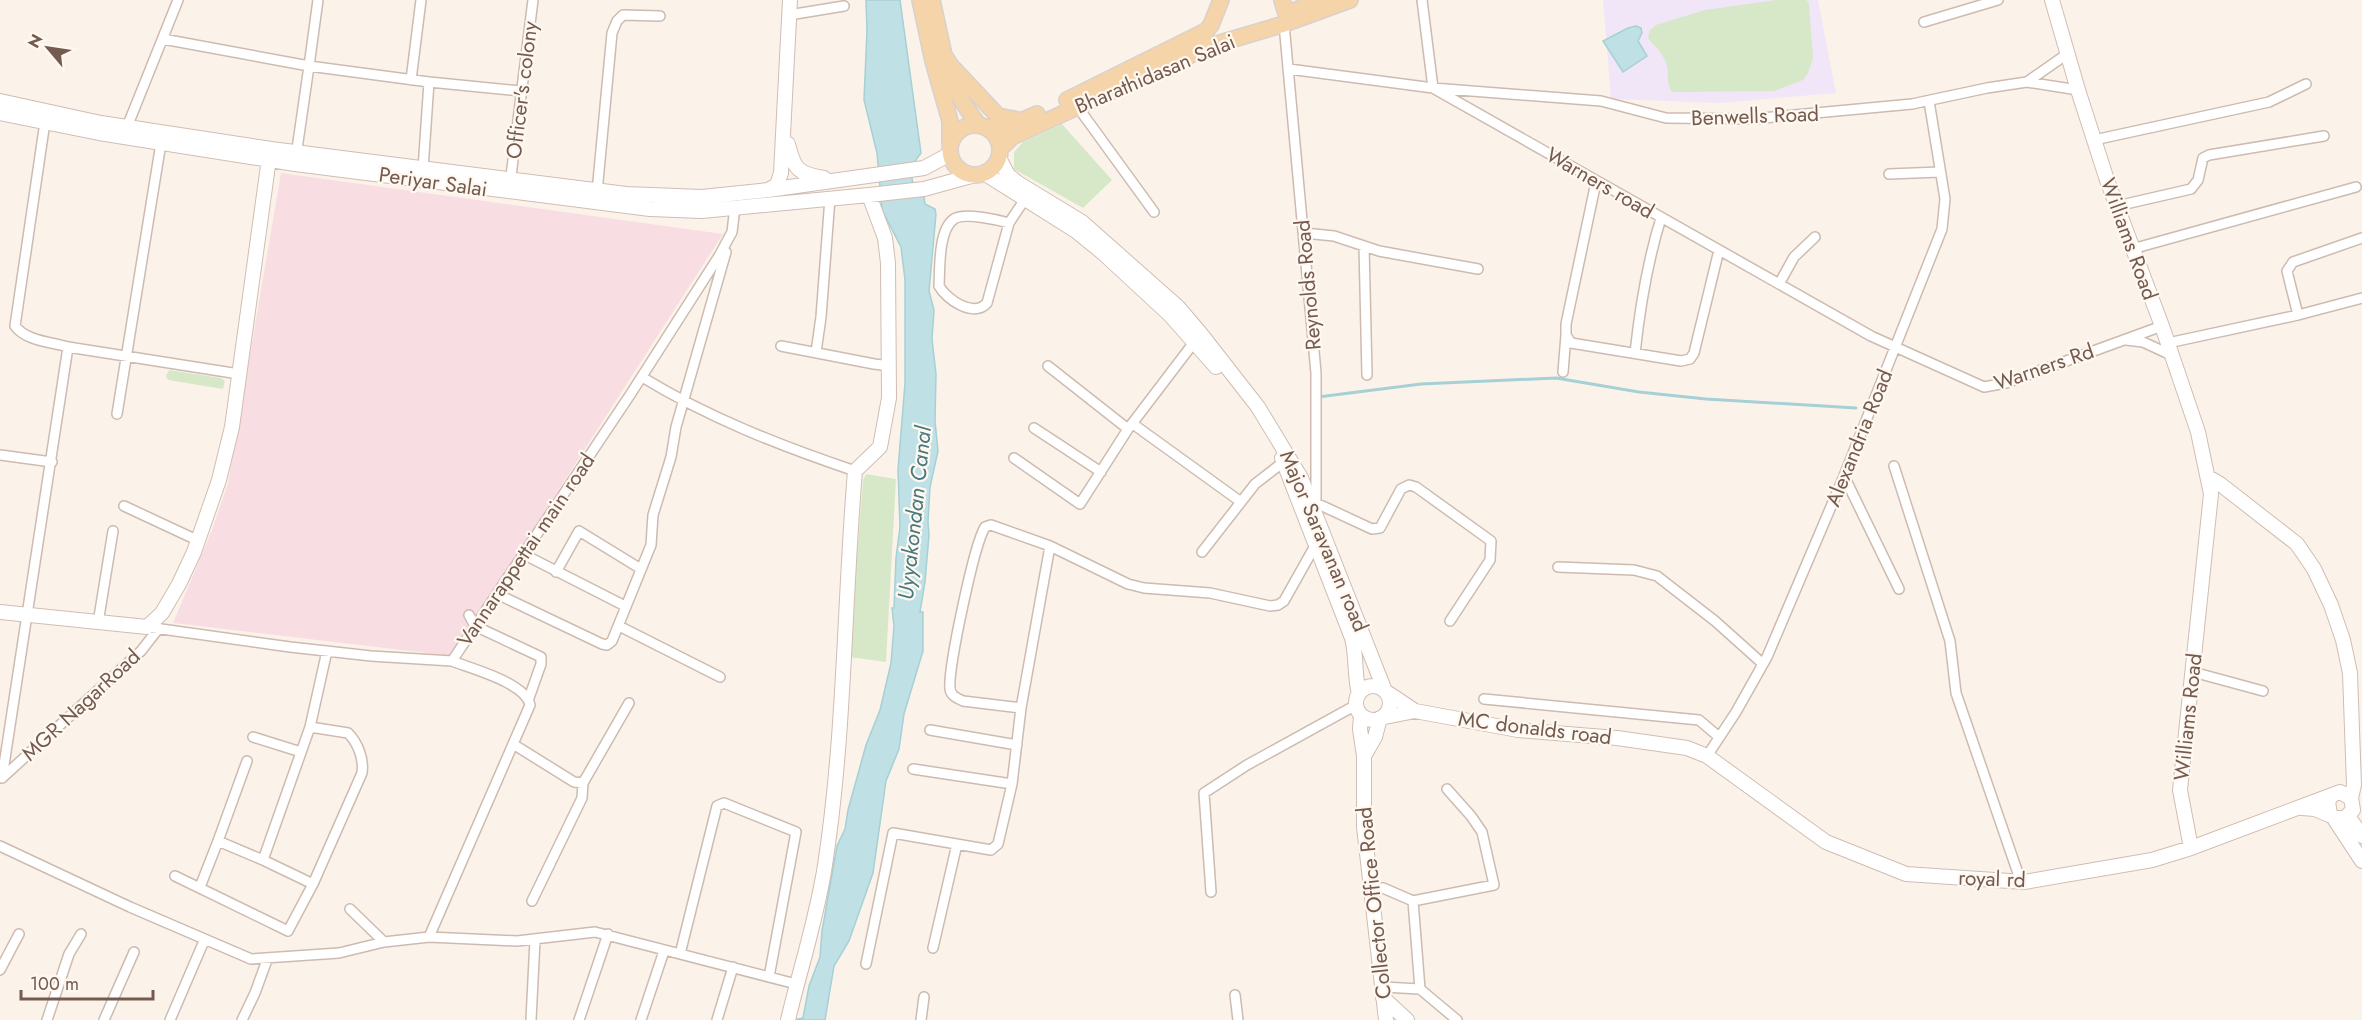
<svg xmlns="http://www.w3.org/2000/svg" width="2362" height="1020" font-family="Jost,sans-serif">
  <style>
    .education { fill: #f0e6f8 }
    .medical { fill: #f8dee2 }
    .green { fill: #d7e8c9 }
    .water { fill: #bfe0e4; stroke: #a6d0d5; stroke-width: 1.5 }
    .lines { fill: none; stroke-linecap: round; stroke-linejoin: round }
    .stream { stroke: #a6d0d5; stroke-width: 3 }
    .street-casing { stroke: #cdbbb0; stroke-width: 12 }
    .secondary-casing { stroke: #d1bdb1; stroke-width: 16 }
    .primary-casing { stroke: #d8d1ce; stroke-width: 18 }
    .street { stroke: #fff; stroke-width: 9 }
    .secondary { stroke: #fff; stroke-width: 14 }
    .primary { stroke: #f4d4a8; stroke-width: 15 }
    .labels { text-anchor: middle; stroke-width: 4.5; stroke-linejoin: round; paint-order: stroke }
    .street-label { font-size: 21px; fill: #745a4f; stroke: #fef8f0 }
    .water-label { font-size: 22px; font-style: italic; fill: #47787f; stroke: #fef8f0 }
  </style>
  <rect width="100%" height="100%" fill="#fbf3ea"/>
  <path class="education" d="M1603,0H1818L1836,93L1720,103L1611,99Z"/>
  <path class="medical" d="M281,173L723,234L452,656L173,623L212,530L228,483Z"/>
  <path class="green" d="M1776,0H1806L1809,3L1813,58L1808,73L1803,80L1774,91L1672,92C1665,80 1670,74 1666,63C1663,53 1654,46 1648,38L1650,30L1656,25L1705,10Z
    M1062,124L1112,180L1083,208L1014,169V152L1023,142Z
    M169,370L221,378L225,381L223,389L168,380L166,376Z
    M866,474L896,479L886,662L849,657L863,480Z"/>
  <path class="water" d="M866,0H900L921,153C909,167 907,184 924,196L925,204L935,209L936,214L929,291L934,310L932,339L936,374L935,421L938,451L930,487L928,522L929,535L925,582L920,612H923V651L904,714L899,749L886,781L873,873L849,941L834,966L825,1020H793L803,1018L809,986L820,957L822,931L837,846L845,829L848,810L866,745L880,710L891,663L894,626L892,608H894L896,558L900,527L898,470L905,383V280L901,247L882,210L877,153L864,100L867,30Z
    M1636,26L1641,28L1642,33L1638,41L1647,56L1623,72L1603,41L1628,28Z"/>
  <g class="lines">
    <path class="stream" d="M1318,397L1421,384L1556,378L1639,392L1706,399L1856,408"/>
    <g class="street-casing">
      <path id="street" d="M318,0L309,66L429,82
        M1422,0L1433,88L1601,101L1666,118L1752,119L1912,104L1987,88L2027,82L2078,90
        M789,15L844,6
        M1924,22L1998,0
        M1284,24L1316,373V510
        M163,39L309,66L296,156
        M1289,69L1433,88L1871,336L1984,387L2006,383L2162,326
        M411,80L421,0
        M2027,82L2067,54
        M1077,106L1154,212
        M127,127L178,0
        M2094,140L2269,102L2306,84
        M423,169L429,82L521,91
        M1889,174L1940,172
        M1596,182L1566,324V335L1571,343L1681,361L1690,359L1694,353L1719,250
        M510,184L533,0
        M597,192L612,33L617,21L623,15L660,16
        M2117,206L2191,189L2198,180L2203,158L2209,155L2324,136
        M1009,223L987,303C974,318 947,300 939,286C940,269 938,230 954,219C964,212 998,220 1009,223L1025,199
        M1304,233L1334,236L1379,251L1478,269
        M1364,246L1367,375
        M2132,249L2356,187
        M1779,284L1794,257L1815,237
        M2298,315L2287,271L2293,262L2362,238
        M2126,340L2143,342L2171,355
        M2168,343L2298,315L2362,298
        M781,346L874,364L890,366
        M68,347L239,374
        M816,352L821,317L830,198
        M1635,353C1640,307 1647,263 1661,218
        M1048,366L1128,429
        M1563,372L1566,335
        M642,377C709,418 781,446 855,471
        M117,414L161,143
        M1133,424L1241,502
        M1034,428L1101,472
        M0,455L52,462
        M1014,458L1080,504L1128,429L1195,341
        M1894,466L1950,641L1956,693L2021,882
        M1844,476L1899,589
        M1316,503L1372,529L1380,528L1401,489L1409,485L1416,487L1491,541L1490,560L1450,621
        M124,506L199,541
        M1202,552L1255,484L1286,460
        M523,554L625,606
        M1558,567L1634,570L1657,576L1715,621L1763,664
        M556,572L579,531L641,569
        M497,594L602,644L607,645L612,641L651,545L653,515L671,457L676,427L726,252
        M469,615L475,626L541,657V664L529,698
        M98,623L113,531
        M619,626L720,677
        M147,627L290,647L371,656L452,661L630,395L719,256L732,232L735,207
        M2193,672L2263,691
        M1484,699L1699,720L1719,737
        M1021,708L963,701C957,698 951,696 950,689C948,668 974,545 985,527L991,525L1050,546
        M930,730L1017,745
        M253,737L301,752
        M513,744L574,782L583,783L629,703
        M1707,756L1736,712L1767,657L1844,476L1942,229L1945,199L1929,101
        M913,769L1012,784
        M2,778L68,347C51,342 26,341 15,326L45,122
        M2,778L141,651L159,628
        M218,841L247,761
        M0,846L130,907L251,959L339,953L384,942L429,937L517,941L595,932L796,984
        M263,860L313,884L362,773C364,759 358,743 348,733L310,727
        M175,876L288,931L313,884
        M200,887L218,841L263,860L310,727L327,651
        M1371,888H1383L1413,901
        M1211,892L1204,793L1247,765L1356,705
        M532,901L582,798L583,783
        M350,909L384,942
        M429,937L530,705C526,683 472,669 452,661
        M933,948L957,844
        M680,954L717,806L724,803L796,832L769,977
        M866,964L893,833L991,850L998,844L1012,784L1021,708L1050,546L1128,584L1144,588L1210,593L1270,606L1278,605L1284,601L1316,544
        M0,970L19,934
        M1383,987L1420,989L1457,1020
        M1420,989L1413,901L1494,885L1482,832L1471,816L1447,789
        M1235,995L1238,1020
        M47,1020L69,954L81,934
        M104,1020L134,952
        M170,1020L204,941
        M242,1020L255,993L267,960
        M531,1020L535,940
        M579,1020L608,934
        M641,1020L664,951
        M717,1020L733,967
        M921,1020L924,997"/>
    </g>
    <g class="secondary-casing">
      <path id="secondary" d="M2052,0L2078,90L2107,180L2162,326L2198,432L2211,494L2180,790L2191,848
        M0,101L101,123L271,149L626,194L702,197L768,190L924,168L950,154
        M0,113L99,133L295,164L650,209L702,211L869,195L924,189L975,175
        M788,144C794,169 798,174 824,178
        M999,158L1008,175L1018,183L1082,222L1178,307L1201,334L1258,407L1301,478L1385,691L1415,711L1518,730L1617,738L1687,748L1707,756L1826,842L1906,874L2024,882L2152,860L2191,848L2332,795
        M984,173L1076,231L1103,253L1170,315L1216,367
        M768,190L777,185L781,173L790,0
        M1282,458L1352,638C1357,656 1354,675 1359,694
        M2208,477L2220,484L2297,544L2314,569L2331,605L2343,640L2350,673L2354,785L2351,798
        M0,612L147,627L162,613L179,584L194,552L219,480L232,427L270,151
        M1356 703a17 17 0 1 1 34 0a17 17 0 1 1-34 0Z
        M1361,715L1360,729L1364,756V827L1386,1020
        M1364,756L1375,737L1380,718L1415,711
        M2302,808L2315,809L2336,818H2345L2353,810L2351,798L2340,792L2332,795L2328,802L2330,814
        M2348,816L2362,836
        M2333,817L2362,861
        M1383,998L1407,1020
        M788,1020C800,969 817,918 825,865C845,735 844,603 855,471L880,447L889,398L888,263L885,238L869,195"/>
    </g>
    <g class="primary-casing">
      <path id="primary" d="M920,0L933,61L950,121V143
        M932,0L944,55L951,66L998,116L1018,120
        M1282,0L1285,11L1289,13L1321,0
        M946,64C954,89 962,103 978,124
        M1067,100L1206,31L1211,25L1221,0
        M950 150a25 25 0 1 1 50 0a25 25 0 1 1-50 0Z
        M988,128L1014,124L1037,114
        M1000,149L1012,137L1210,46L1284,24L1350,0"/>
    </g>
    <use href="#street" class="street"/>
    <use href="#secondary" class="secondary"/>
    <use href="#primary" class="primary"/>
  </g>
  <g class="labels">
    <g class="street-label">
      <text transform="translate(1155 74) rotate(-23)" y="7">Bharathidasan Salai</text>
      <text transform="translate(522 90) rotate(-83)" y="7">Officer's colony</text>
      <text transform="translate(1755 116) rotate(-2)" y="7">Benwells Road</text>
      <text transform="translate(433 182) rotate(8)" y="7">Periyar Salai</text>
      <text transform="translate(1600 183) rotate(30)" y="7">Warners road</text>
      <text transform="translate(2129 239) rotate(70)" y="7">Williams Road</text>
      <text transform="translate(1308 285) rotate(-95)" y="7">Reynolds Road</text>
      <text transform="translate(2044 367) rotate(-19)" y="7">Warners Rd</text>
      <text transform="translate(1859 438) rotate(-68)" y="7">Alexandria Road</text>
      <text transform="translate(1324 541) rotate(67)" y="7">Major Saravanan road</text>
      <text transform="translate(526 550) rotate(-56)" y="7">Vannarappettai main road</text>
      <text transform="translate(81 705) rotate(-43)" y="7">MGR NagarRoad</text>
      <text transform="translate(2188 717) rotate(-84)" y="7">Williams Road</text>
      <text transform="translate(1535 728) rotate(7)" y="7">MC donalds road</text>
      <text transform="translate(1992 879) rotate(2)" y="7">royal rd</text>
      <text transform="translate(1374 903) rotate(-96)" y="7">Collector Office Road</text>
    </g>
    <g class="water-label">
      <text transform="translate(914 513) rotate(-84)" y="8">Uyyakondan Canal</text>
    </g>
  </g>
  <g transform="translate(48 48) rotate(299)" stroke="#fef8f0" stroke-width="4.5" paint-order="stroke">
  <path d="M0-4.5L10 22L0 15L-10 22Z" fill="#745a4f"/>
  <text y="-9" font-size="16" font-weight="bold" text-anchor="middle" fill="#745a4f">N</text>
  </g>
  <path d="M21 990v9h132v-9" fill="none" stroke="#745a4f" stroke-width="3"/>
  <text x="30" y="990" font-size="18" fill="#745a4f" stroke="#fef8f0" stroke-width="4.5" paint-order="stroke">100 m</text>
</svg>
